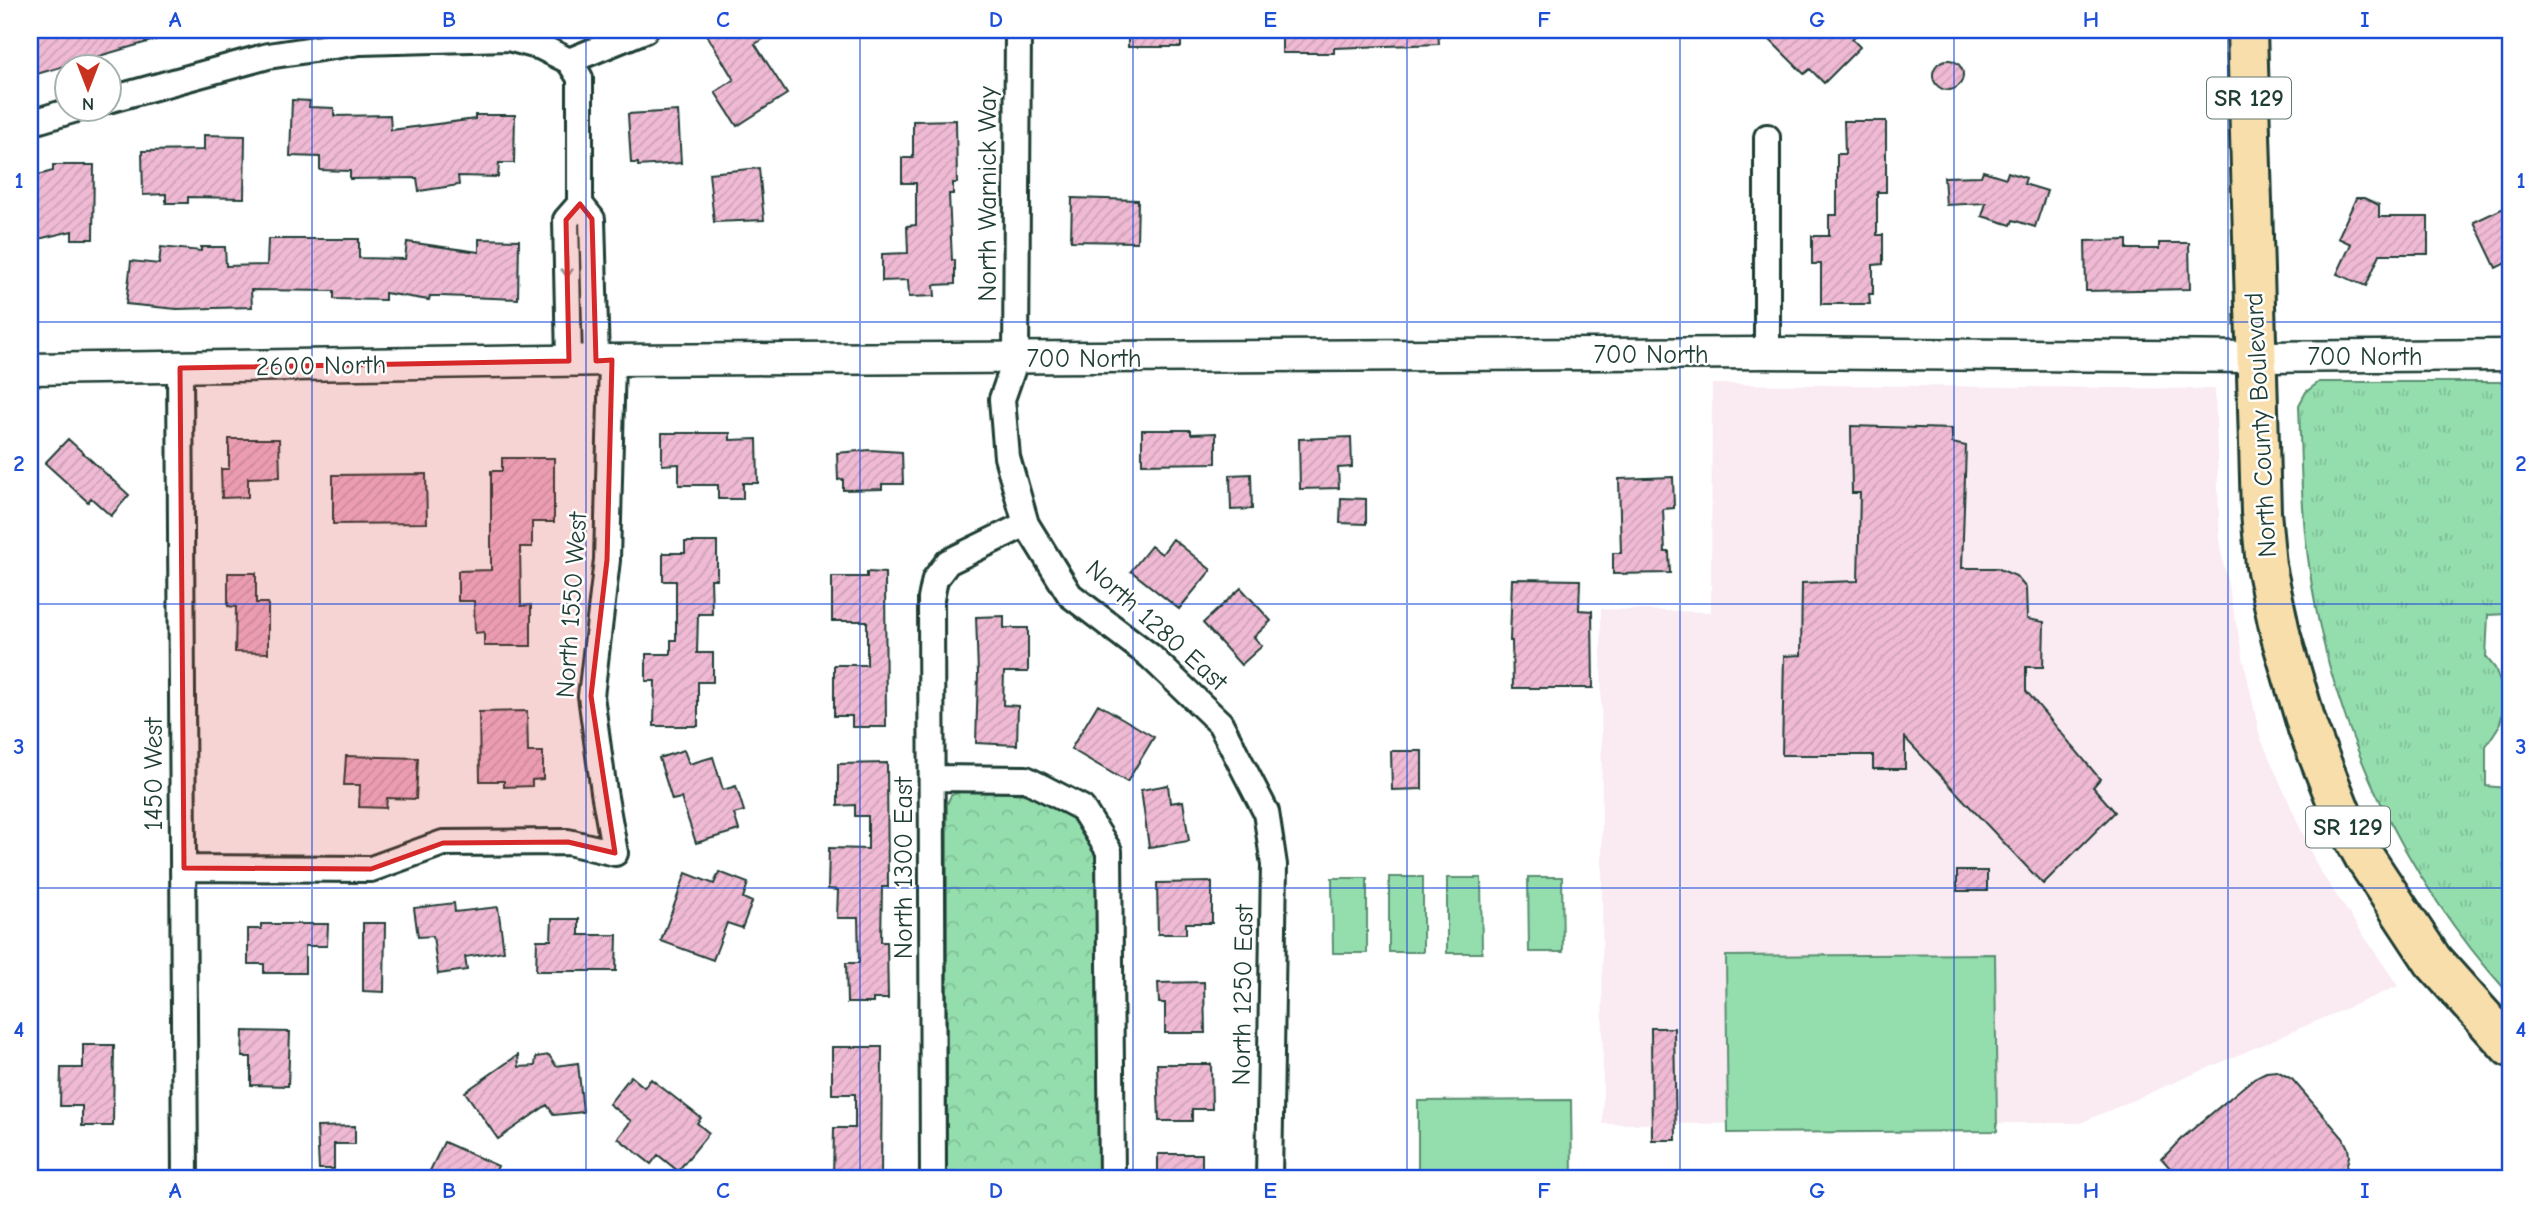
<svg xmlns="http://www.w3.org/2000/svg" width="2540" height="1209" font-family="'Comic Neue',sans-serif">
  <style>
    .built { fill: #faeaf2 }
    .grass { fill: url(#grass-tufts); stroke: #5a8e71; stroke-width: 2 }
    .park { fill: url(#park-crowns); stroke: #5a8e71; stroke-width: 2 }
    .pitch { fill: #94deae; stroke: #5a8e71; stroke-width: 2 }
    .building { fill: url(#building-hatch); stroke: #1f3d34; stroke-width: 2 }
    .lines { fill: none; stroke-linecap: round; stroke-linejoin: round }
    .minor-casing { stroke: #1f3d34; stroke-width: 30 }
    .tertiary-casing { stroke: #1f3d34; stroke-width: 35 }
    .primary-casing { stroke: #1f3d34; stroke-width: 44 }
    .minor { stroke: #fff; stroke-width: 24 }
    .tertiary { stroke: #fff; stroke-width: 30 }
    .primary { stroke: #f8deab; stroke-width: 38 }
    .oneway { stroke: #8f9e9a }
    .marked { fill: #d62828; fill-opacity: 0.2; stroke: #d62828; stroke-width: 5; stroke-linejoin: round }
    .grid { fill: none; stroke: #1d4ed8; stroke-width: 2; stroke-opacity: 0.55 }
    .labels { text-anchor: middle; stroke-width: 5; stroke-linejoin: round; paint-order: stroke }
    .shield { fill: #fff; stroke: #627771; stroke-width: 2 }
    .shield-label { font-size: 24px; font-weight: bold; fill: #1f3d34 }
    .street-label { font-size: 26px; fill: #1f3d34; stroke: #fff }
    .neatline { fill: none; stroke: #1d4ed8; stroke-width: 2.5 }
    .grid-label { font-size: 23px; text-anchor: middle; font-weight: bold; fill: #1d4ed8 }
  </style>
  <defs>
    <pattern id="grass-tufts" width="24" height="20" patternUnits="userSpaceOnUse" patternTransform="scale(1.75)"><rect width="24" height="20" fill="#94deae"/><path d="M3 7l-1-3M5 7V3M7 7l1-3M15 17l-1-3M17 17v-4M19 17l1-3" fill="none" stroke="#7fbf96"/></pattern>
    <pattern id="park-crowns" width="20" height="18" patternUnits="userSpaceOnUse" patternTransform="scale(1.75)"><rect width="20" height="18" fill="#94deae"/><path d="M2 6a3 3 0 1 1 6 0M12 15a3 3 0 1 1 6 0" fill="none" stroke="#7fbf96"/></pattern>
    <pattern id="building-hatch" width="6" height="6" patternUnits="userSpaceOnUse" patternTransform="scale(1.75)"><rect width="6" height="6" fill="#f0bad4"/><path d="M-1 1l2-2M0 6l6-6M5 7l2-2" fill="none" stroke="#cda1b7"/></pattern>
  </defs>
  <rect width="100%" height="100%" fill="#fff"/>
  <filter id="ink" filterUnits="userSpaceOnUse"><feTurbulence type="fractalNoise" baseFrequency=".0143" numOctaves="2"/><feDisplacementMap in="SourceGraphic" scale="14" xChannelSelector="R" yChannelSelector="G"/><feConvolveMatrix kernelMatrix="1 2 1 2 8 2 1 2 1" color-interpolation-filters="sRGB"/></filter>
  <g filter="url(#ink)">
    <path class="built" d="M1712,384L2215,389L2220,547L2260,737L2318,868L2398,986L2080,1123L1603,1124L1601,609L1711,612Z"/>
    <path class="grass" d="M2319,382H2510V592H2506V614L2488,615L2486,657L2495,668L2503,690L2504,709L2499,726L2486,746V786L2506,788V810H2510V995C2401,875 2328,719 2308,558C2301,507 2301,456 2299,405L2306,392Z"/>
    <path class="park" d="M960,792C1030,792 1064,788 1098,858L1100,1179H947V804L951,795Z"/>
    <path class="pitch" d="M1389,877H1423V952H1389Z
      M1528,877H1562L1563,952H1529Z
      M1332,878H1367V953H1333Z
      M1447,878H1481L1482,953H1447Z
      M1995,954L1997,1131L1728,1133L1726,956Z
      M1571,1100L1572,1179H1418V1101Z"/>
    <path class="building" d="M30,30H171L172,35L30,76Z
      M704,30H779L755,44L787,94L737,126L715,92L734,80Z
      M1128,30H1181V47H1128Z
      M1282,30H1438L1439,44L1334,48V53H1282Z
      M1760,30H1861L1852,39L1860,47L1824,83L1810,69L1804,74Z
      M1933 75a15 15 0 1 1 30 0a15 15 0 1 1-30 0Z
      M292,100L310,101L309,107L334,108V116L390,115L391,130L475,119V115H515L514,163H499L498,177L458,176L459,185L419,191L417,178L350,179V171L320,170V157L290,156Z
      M678,111L681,163L638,166V163H631L628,114Z
      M956,120L957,183H953V194H949L952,260H955V284L934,285L935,296L909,297L908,280L882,281V254L908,253L907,226L916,225V183H902V158H913V121Z
      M1844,121H1886V192H1877V235H1883V264L1873,265V294H1869L1870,304H1821V264H1812V236H1829V215H1837V154H1845Z
      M204,135L245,136L244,198L188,197V203H166V194L143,195L142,151L204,150Z
      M53,165H94L93,239H72V231L30,241V177L53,171Z
      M759,168L764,220L714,222L709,173Z
      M1983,171L2006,178L2008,172L2026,178L2024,184L2047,191L2035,227L2013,220L2011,225L1982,216L1986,203L1946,205L1944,177L1981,176Z
      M1072,198L1138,200L1137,242L1071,241Z
      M2356,198H2364L2379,205V217H2428V254H2380L2366,286L2337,274L2351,244L2338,238Z
      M2510,205V261L2496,268L2474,222Z
      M268,239H359V258L405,259L407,242L479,252V239L519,240L518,299L441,296H430L429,300L385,293V300L334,299V291L251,290L252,307L177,309L126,304L131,261L159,264L161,247L201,251V247H225L226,266L267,265Z
      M2127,240V249H2159V243H2189L2190,289L2086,291L2085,241Z
      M1851,426L1952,429V443L1966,446L1962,568H1997L2016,576L2026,588L2027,619L2044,622L2043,667H2026V691L2100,779L2093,787L2115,812L2043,884L1905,738V769H1873V755H1782L1784,656L1801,655L1802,583L1858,581L1860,493H1852Z
      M1142,430H1191V434L1216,433V463L1142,464Z
      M662,433H730V440L757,439L758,483H743V499H718V485H679V464L662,465Z
      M1351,437L1352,467L1338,468L1339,488L1300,489L1299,439Z
      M68,439L129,495L111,516L91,498L88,502L45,463Z
      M229,439H279L280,477L248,478V497L222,498L221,469H229Z
      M870,450L902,452L903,484H882V489L843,490V479L838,480L837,453Z
      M502,458H554V522H532V547H520L521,606L531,605V646H484V632L475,633L474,601H458V571L491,570V471H502Z
      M426,474L427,523L333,524V475Z
      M1251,474L1252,509L1231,510L1230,475Z
      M1673,477L1674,508L1663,509L1665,552H1669L1670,573L1613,574V553H1621L1619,479Z
      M1341,498L1366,499V524L1340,523Z
      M1173,539L1211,570L1179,609L1131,571L1151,546L1162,554Z
      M685,542H717V579H711L712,614H698L697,653H713V682H698V726H654L655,681H646V654H671V640H676V581H663V553H685Z
      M867,572L885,573L886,727H852V716H834V665H867V621H832V577H867Z
      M228,573H256V603H268V653L235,652L236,607L228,606Z
      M1512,579L1580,580L1579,610L1592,611L1593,688H1513L1512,641H1510Z
      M1241,588L1271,621L1254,637L1262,646L1241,665L1203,623Z
      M1004,616V628H1028V672H1004L1003,705L1018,706L1017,745L976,743L978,673L976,617Z
      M1098,704L1154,737L1127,782L1071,749Z
      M527,711L528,752H543V779L532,780V786L504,787V781H480L479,712Z
      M684,750L689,764L713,757L723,790L736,786L744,811L734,814L739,830L696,843L681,798L672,800L659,758Z
      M1391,751H1422V789L1392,790Z
      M346,756L418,758L416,799L387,798L386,808L359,807L360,785H344Z
      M887,763L888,887H882L881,942H887L888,999H873V1003H847L846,963H859L858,918H837L838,890L828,889L829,848L868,849V816H855V805L838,806V764Z
      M1168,785L1170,803L1183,801L1189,841L1149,847L1141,790Z
      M1957,871H1987V891H1957Z
      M719,872L748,883L743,898L752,902L742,928L727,923L713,960L661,941L686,873L714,884Z
      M1212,882V923H1186V934H1158L1157,883Z
      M454,903L455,912L498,907L504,951L465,957L467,970L438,974L433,936L418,937L414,908Z
      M552,919H579V935H617L616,971H536L537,940H551Z
      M363,923H385L384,992L363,991Z
      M261,924H328L327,946H305V973H264V964H248V929H261Z
      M1204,982L1205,1033H1165V1003H1159L1158,983Z
      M1651,1028H1674L1676,1140H1652Z
      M243,1031L290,1032L288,1086L251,1085V1057H242Z
      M83,1045H114L113,1126H82V1106H60L61,1068H83Z
      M832,1047H882L881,1179H833L834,1128H855V1094H832Z
      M518,1055L519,1067L535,1066L536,1057L549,1055L556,1066L578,1063L583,1112L554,1115L547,1105L498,1139L465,1092Z
      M1157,1064H1211L1212,1109H1192V1121H1159Z
      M2277,1071L2292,1079L2343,1138L2348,1148L2349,1156L2346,1169L2339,1179H2158L2171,1169L2162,1159L2181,1139L2254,1078L2266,1072Z
      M631,1076L644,1087L651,1079L701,1118L697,1123L709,1133L678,1171L658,1155L651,1164L618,1138L631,1121L609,1104Z
      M355,1126V1144H334V1169H319L317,1127Z
      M444,1142L498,1166L492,1179H426Z
      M1158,1154H1202V1179H1158Z"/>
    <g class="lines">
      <g class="minor-casing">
        <path id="minor" d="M1018,30L1016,359L1002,399L1007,457L1026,524L1070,595L1150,656L1220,723L1266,812L1274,865L1269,1179
          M569,61L580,78V204L592,219L596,361
          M569,61L645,30
          M108,100L268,56L360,42L508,38L541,47L569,61
          M30,123L80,108
          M1767,137V353
          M569,361L566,220L580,204
          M180,368L185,1179
          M933,778L1026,779L1082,808L1109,851L1112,1179
          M184,868L371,869L443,843L568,842L615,853L604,792L591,696L607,560L612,360
          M933,1179L931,599L935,579L948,562L1026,524"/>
      </g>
      <g class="tertiary-casing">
        <path id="tertiary" d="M30,369L612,360L1767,353L2255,357L2510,355"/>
      </g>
      <g class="primary-casing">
        <path id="primary" d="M2247,30L2261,512L2266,566L2281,637L2308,729L2344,820L2365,858L2433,961L2510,1047"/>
      </g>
      <use href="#minor" class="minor"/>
      <use href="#tertiary" class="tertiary"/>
      <use href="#primary" class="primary"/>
    </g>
    <defs><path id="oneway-shaft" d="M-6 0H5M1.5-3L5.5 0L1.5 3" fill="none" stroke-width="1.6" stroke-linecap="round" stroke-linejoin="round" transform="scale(1.75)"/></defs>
    <use class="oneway" href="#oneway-shaft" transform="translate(567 267) rotate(89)"/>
  </g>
  <path class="marked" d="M580,204L592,219L596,361L612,360L607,560L591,696L615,853L568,842L443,843L371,869L184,868L180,368L569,361L566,220Z"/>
  <path class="grid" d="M312,30V1179M586,30V1179M860,30V1179M1133,30V1179M1407,30V1179M1680,30V1179M1954,30V1179M2228,30V1179M30,322H2510M30,604H2510M30,888H2510"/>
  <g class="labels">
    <g class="shield">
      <rect x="2207" y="77.5" width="84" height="41" rx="5"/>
      <rect x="2306" y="806.5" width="84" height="41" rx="5"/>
    </g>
    <g class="shield-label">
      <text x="2249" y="106">SR 129</text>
      <text x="2348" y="835">SR 129</text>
    </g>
    <g class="street-label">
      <text transform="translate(987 194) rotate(-90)" y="9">North Warnick Way</text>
      <text x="1651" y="363">700 North</text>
      <text x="2365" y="365">700 North</text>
      <text x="1084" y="367">700 North</text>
      <text transform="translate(321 365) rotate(-1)" y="9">2600 North</text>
      <text transform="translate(2260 425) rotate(-93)" y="9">North County Boulevard</text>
      <text transform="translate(571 605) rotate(-86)" y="9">North 1550 West</text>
      <text transform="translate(1157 625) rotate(42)" y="9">North 1280 East</text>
      <text transform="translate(153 774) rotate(-90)" y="9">1450 West</text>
      <text transform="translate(903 868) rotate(-90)" y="9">North 1300 East</text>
      <text transform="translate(1242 995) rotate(-89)" y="9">North 1250 East</text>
    </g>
  </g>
  <rect width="2540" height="1209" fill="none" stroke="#fff" stroke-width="77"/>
  <g transform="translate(88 88) rotate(180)"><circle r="33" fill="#ffffff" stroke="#a5b1ae" stroke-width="2"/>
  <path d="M0-5L12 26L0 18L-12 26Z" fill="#c8321e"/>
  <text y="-10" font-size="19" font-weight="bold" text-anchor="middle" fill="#1f3d34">N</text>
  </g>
  <rect x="38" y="38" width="2464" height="1132" class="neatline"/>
  <g class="grid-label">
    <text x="175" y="27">A</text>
    <text x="449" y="27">B</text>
    <text x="723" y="27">C</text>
    <text x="996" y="27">D</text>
    <text x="1270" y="27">E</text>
    <text x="1544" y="27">F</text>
    <text x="1817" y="27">G</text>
    <text x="2091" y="27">H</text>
    <text x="2365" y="27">I</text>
    <text x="19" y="188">1</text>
    <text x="2521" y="188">1</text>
    <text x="19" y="471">2</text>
    <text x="2521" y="471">2</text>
    <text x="19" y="754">3</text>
    <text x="2521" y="754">3</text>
    <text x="19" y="1037">4</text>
    <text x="2521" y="1037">4</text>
    <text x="175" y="1198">A</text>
    <text x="449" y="1198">B</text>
    <text x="723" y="1198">C</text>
    <text x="996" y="1198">D</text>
    <text x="1270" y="1198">E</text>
    <text x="1544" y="1198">F</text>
    <text x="1817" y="1198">G</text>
    <text x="2091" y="1198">H</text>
    <text x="2365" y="1198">I</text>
  </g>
</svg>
